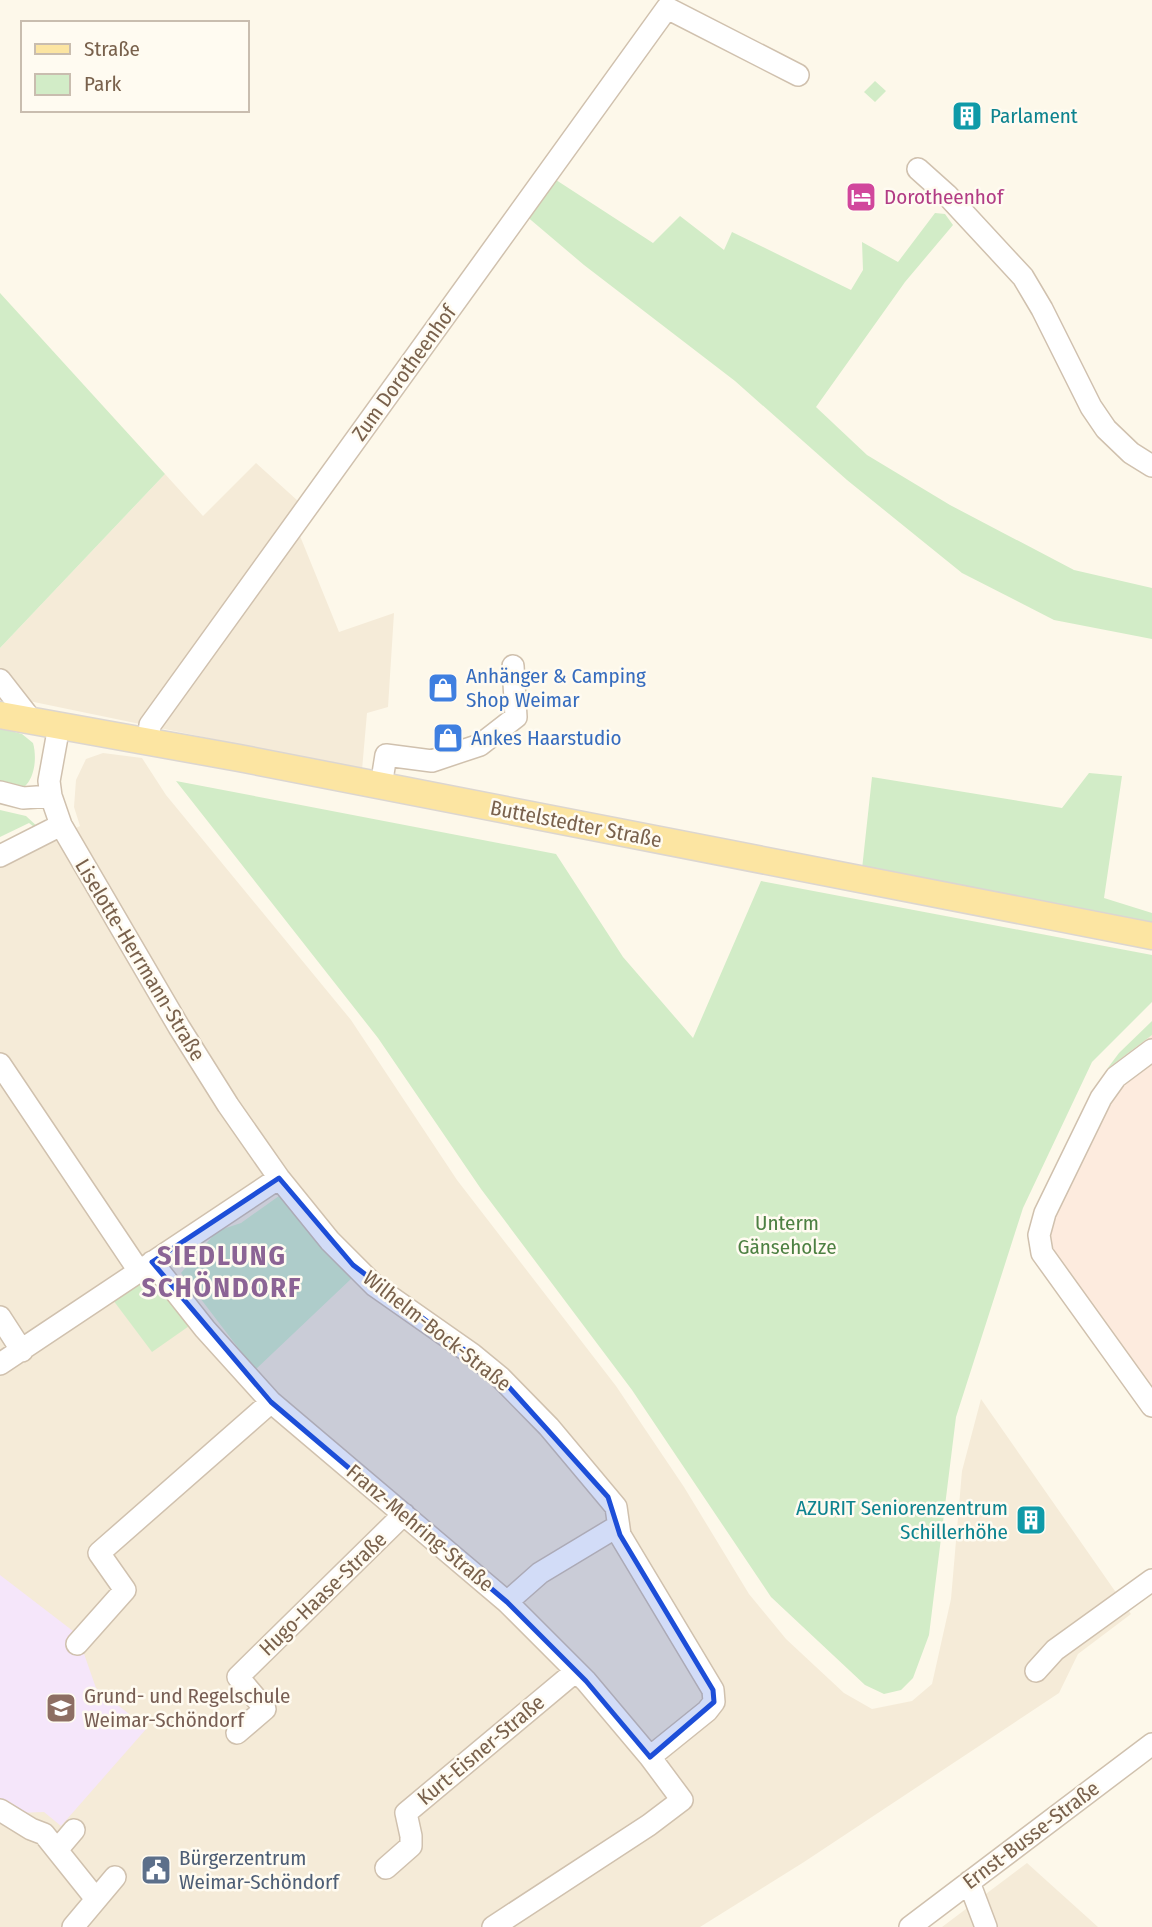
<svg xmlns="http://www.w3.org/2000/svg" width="1152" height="1927" font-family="'Fira Sans Condensed',sans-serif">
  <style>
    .residential { fill: #f5ebd8 }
    .commercial { fill: #fdebde }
    .education { fill: #f5e6fa }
    .green { fill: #d2ecc7 }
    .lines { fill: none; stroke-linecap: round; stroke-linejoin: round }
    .minor-casing { stroke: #d0c1ae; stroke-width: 24 }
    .major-casing { stroke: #dcd6d0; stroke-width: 29 }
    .minor { stroke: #fff; stroke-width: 21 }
    .major { stroke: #fce5a2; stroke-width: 26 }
    .marked { fill: #1d4ed8; fill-opacity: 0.2; stroke: #1d4ed8; stroke-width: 5; stroke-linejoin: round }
    .labels { text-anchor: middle; stroke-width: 5; stroke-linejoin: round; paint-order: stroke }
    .culture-label { font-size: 21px; fill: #0d838f; stroke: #fffbf1; text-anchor: start }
    .hotel-label { font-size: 21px; fill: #b23c85; stroke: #fffbf1; text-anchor: start }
    .street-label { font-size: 21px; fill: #79614c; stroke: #fffbf1 }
    .shop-label { font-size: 21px; fill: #366cbe; stroke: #fffbf1; text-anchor: start }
    .park-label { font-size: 21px; fill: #4d8042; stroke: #fffbf1 }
    .education-label { font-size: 21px; fill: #785e54; stroke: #fffbf1; text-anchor: start }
    .service-label { font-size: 21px; fill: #4e5e75; stroke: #fffbf1; text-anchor: start }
    .district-label { font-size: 28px; font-weight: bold; letter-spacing: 2px; fill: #8b6495; stroke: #fffbf1 }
  </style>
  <rect width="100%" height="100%" fill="#fdf8ea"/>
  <path class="residential" d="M256,463L298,501L285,522L300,536L339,632L394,613L388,707L367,713L362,770L0,695V648L165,474L203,516Z
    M103,753L142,758L166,795L351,1020L457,1180L616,1386L684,1487L749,1594L786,1639L844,1693L872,1709L912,1701L932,1684L951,1599L962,1471L981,1399L1131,1614L1078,1654L1059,1693L804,1862L700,1927H0V865L80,826L74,807L76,780L86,759Z
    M1027,1863L1098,1927H942Z"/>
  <path class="commercial" d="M1152,1035V1388L1033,1223L1107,1069Z"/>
  <path class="education" d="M0,1575L73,1631L69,1638L82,1648L96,1688L147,1728L61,1826L44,1812L16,1813L0,1801Z"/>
  <path class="green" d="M875,81L886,91L875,102L864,92Z
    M553,178L653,243L680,216L724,250L732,232L851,290L863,270L862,242L898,262L935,213L945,214L953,225L905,282L816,407L867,455L950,505L1074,570L1152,588V639L1054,620L962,573L847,480L735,381L584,265L525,215Z
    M0,293L165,474L0,648Z
    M0,728L22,734L33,743C37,757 35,778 24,787L0,782Z
    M1089,773L1122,776L1104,898L1152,913V925L862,869L872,777L1062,808Z
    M176,781L556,854L623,957L693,1038L761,881L1152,955V1002L1092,1062L1023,1208L956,1417L929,1635L913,1678L901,1690L884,1694L865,1685L771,1597L632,1390L481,1189L378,1038Z
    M0,810L26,816L40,829L38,830L29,823L0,837Z
    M1152,1021V1035L1107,1069L1119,1053Z
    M279,1196L352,1278L255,1370L181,1273L217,1231L241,1223Z
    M143,1281L160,1286L192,1324L152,1352L113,1300Z"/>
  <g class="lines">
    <g class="minor-casing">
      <path id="minor" d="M918,169L947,195L1023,277L1042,309L1091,407L1106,429L1131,453L1152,466
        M0,680L32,721
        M59,726L49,781L51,796L61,825L179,1027L228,1105L279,1178L330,1241L375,1286L472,1354L500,1377L549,1427L616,1507L620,1535L713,1690L714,1702L707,1711L650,1757
        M148,741L150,725L667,8L798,75
        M381,786L386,755L432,761L480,745L516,717L513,666
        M0,792L23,798L51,796
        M0,856L61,825
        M1152,1050L1116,1077L1101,1098L1045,1213L1039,1235L1042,1253L1152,1406
        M0,1064L139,1271
        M152,1262L205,1329L271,1402L507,1602L586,1681L650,1757L682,1800L649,1825L493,1927
        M0,1317L22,1351
        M0,1364L279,1178
        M507,1602L540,1573L618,1526
        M77,1644L125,1590L99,1553L271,1402
        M1036,1671L1055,1650L1152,1580
        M237,1733L265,1709L238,1677L404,1514
        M0,1810L31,1829L44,1834L96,1899
        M57,1850L74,1830
        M386,1868L411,1846V1836L406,1813L576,1671
        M969,1882L986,1927
        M73,1927L115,1877
        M910,1927L1152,1744"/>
    </g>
    <g class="major-casing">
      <path id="major" d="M0,715L239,758L1152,936"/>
    </g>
    <use href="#minor" class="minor"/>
    <use href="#major" class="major"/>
  </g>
  <path class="marked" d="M279,1178L353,1265L500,1377L608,1497L620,1535L713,1690L714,1702L650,1757L586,1681L507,1602L271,1402L152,1262Z"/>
  <defs>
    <g id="building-square" transform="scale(1.575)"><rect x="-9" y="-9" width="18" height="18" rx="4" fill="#0f9aa8" stroke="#fffbf1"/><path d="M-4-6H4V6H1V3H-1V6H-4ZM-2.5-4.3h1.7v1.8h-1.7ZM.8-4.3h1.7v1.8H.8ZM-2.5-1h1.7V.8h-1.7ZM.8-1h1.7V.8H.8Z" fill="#fff"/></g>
    <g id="hotel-square" transform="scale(1.575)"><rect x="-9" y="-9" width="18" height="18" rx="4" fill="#d1479c" stroke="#fffbf1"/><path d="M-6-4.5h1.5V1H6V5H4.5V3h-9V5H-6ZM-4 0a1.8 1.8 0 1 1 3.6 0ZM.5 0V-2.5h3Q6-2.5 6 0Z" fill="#fff"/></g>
    <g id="shop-square" transform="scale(1.575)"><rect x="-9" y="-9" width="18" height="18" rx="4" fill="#3f7fe0" stroke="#fffbf1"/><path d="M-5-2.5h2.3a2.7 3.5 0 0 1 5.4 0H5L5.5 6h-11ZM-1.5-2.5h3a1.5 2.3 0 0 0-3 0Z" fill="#fff"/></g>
    <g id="school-square" transform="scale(1.575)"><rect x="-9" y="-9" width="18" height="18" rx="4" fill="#8d6e63" stroke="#fffbf1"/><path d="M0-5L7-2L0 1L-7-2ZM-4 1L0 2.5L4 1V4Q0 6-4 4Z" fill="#fff"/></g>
    <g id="civic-square" transform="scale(1.575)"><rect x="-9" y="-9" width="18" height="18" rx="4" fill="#5c6f8a" stroke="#fffbf1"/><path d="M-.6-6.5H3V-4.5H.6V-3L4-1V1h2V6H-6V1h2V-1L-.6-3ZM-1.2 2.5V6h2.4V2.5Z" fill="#fff"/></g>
  </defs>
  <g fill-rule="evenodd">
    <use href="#building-square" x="967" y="116"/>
    <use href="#hotel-square" x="861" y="197"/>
    <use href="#shop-square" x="443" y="688"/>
    <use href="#shop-square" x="448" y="738"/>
    <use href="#building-square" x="1031" y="1520"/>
    <use href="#school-square" x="61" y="1708"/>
    <use href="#civic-square" x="156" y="1870"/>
  </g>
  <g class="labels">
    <g class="culture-label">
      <text x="990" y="123">Parlament</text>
      <text x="1008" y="1515" text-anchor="end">AZURIT Seniorenzentrum<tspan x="1008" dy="24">Schillerhöhe</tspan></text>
    </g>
    <g class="hotel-label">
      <text x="884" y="204">Dorotheenhof</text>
    </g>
    <g class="street-label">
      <text transform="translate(404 373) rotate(-54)" y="7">Zum Dorotheenhof</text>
      <text transform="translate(576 824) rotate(11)" y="7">Buttelstedter Straße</text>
      <text transform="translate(140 960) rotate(59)" y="7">Liselotte-Herrmann-Straße</text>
      <text transform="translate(437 1331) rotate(38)" y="7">Wilhelm-Bock-Straße</text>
      <text transform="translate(420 1528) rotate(40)" y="7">Franz-Mehring-Straße</text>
      <text transform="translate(323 1594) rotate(-44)" y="7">Hugo-Haase-Straße</text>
      <text transform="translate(481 1750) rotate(-40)" y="7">Kurt-Eisner-Straße</text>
      <text transform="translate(1031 1835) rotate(-37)" y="7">Ernst-Busse-Straße</text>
    </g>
    <g class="shop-label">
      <text x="466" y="683">Anhänger &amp; Camping<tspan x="466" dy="24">Shop Weimar</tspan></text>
      <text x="471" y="745">Ankes Haarstudio</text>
    </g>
    <g class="park-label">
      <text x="787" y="1230">Unterm<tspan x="787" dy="24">Gänseholze</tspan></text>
    </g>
    <g class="education-label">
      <text x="84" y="1703">Grund- und Regelschule<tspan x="84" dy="24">Weimar-Schöndorf</tspan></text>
    </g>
    <g class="service-label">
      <text x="179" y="1865">Bürgerzentrum<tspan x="179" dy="24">Weimar-Schöndorf</tspan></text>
    </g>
    <g class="district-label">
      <text x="222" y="1265">SIEDLUNG<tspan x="222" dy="32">SCHÖNDORF</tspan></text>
    </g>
  </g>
  <rect x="21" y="21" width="228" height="91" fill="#fffbf1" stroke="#c9bdaf" stroke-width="2"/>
  <rect x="35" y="44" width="35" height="10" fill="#fce5a2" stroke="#c9bdaf" stroke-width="2"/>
  <text x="84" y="56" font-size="21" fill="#79614c">Straße</text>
  <rect x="35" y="74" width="35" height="21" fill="#d2ecc7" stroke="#c9bdaf" stroke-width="2"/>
  <text x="84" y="91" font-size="21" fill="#79614c">Park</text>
</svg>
